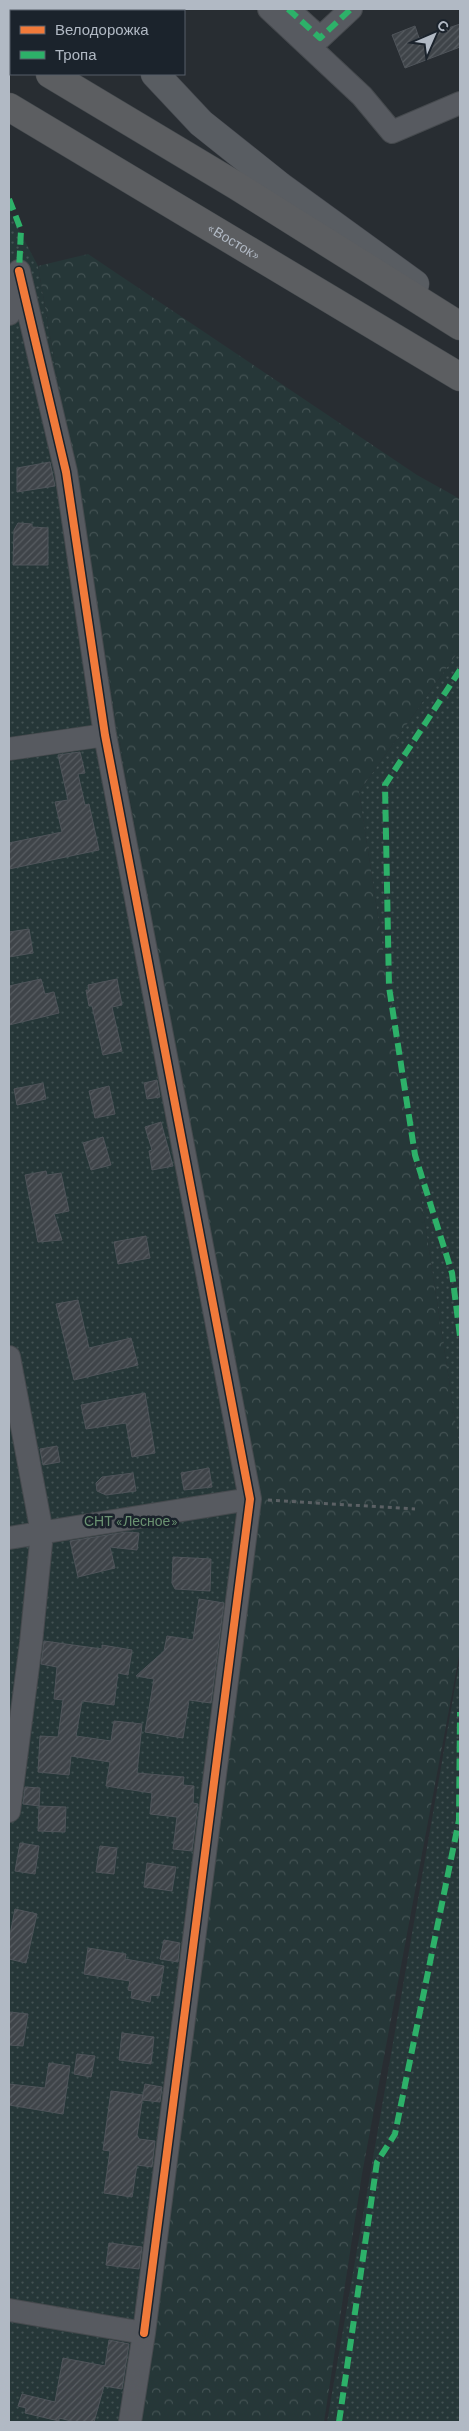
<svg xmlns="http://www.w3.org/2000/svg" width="469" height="2431" font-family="Barlow,sans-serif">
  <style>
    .grass { fill: url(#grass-dots) }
    .forest { fill: url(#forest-crowns) }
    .building { fill: url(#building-hatch); stroke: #4f545a }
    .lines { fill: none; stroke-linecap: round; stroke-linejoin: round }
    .minor-casing { stroke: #464a4e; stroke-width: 24 }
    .major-casing { stroke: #45494f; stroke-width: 29 }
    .highway-casing { stroke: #44494d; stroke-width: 29 }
    .path { stroke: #5b6064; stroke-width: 3; stroke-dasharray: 4 4; stroke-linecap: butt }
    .minor { stroke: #575a60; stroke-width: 22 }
    .major { stroke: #595d62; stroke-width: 28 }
    .highway { stroke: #5c5e61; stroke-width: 28 }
    .quiet { stroke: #2db169; stroke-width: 6; stroke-dasharray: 12 6; stroke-linecap: butt }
    .cycleway-casing { stroke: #1b232c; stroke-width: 11 }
    .cycleway { stroke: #f17a3a; stroke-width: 8 }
    .labels { text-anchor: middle; stroke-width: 5; stroke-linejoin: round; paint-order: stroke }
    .street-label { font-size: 14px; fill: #b1b9c4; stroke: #1b232c }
    .park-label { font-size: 14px; fill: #6a9271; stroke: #1b232c }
  </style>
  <defs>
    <pattern id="grass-dots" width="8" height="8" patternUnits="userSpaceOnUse" patternTransform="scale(1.25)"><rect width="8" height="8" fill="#263738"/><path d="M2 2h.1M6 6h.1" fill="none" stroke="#435253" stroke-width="1.8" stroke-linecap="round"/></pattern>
    <pattern id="forest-crowns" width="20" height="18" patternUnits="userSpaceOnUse" patternTransform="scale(1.25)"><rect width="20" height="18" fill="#263738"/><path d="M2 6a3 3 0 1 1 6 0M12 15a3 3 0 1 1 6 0" fill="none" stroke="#435253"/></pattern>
    <pattern id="building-hatch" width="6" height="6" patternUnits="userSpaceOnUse" patternTransform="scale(1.25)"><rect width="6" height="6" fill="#3f4449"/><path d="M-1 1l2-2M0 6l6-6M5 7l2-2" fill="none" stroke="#585d62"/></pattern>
  </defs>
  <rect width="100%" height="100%" fill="#282d32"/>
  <path class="grass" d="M9,211L38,266L254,1518L136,2422H9Z
    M460,649V1452L359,792Z
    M460,1658V2422H327Z"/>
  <path class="forest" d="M88,254L417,475L460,499V649L359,792L460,1452V1651L362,2174L324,2422H136L254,1518L38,266Z"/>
  <path class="building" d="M460,24V47L405,68L392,35L415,26L419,38Z
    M50,462L55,486L17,492V468Z
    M18,523L32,524V527L48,528V565H13L14,530Z
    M80,752L85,773L78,774L85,805L89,804L99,850L9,869V843L62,832L55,802L68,800L58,755Z
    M29,929L33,953L9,957V932Z
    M41,979L45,994L54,992L59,1013L9,1025V986Z
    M117,979L122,1005L112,1007L122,1051L103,1055L92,1006H89L86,990H89L88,985Z
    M157,1080L160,1097L147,1099L144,1083Z
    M43,1083L46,1099L17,1105L14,1089Z
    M109,1086L115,1114L95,1118L89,1091Z
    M161,1122L173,1166L152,1170L149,1151L152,1150L145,1127Z
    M103,1137L111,1165L91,1170L83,1143Z
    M46,1171L47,1175L61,1173L69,1211L54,1214L62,1240L38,1242L25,1175Z
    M146,1236L150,1258L118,1264L114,1242Z
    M78,1300L89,1348L131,1338L138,1365L74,1380L56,1304Z
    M145,1393L155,1453L132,1457L126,1423L86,1429L81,1405Z
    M57,1446L60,1462L43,1465L40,1449Z
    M209,1468L212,1487L184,1490L181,1473Z
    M133,1473L136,1491L106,1495L97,1491L96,1483L102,1477Z
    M126,1532L139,1533L137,1550L110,1547L115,1568L78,1577L70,1541Z
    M173,1557L211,1559L210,1591L175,1589L172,1583Z
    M199,1599L224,1603L211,1703L189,1700L183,1738L145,1732L154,1679L136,1676L164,1651L167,1636L193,1640Z
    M44,1641L102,1649V1645L132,1650L128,1675L118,1673L114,1705L82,1701L76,1736L111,1741L114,1721L142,1724L137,1773L184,1777L183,1785L194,1786L193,1803L198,1804L192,1851L173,1849L177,1817L150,1814L152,1793L106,1786L110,1762L71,1756L69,1775L38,1772L40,1736L58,1737L63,1700L54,1699L57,1667L41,1664Z
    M25,1787L40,1788L39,1806L23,1804Z
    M39,1806L66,1807L65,1832L38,1831Z
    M20,1843L39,1846L35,1874L15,1871Z
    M100,1846L117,1848L114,1874L96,1872Z
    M147,1863L176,1867L172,1891L144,1887Z
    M15,1909L37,1914L26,1963L9,1959V1940Z
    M164,1940L180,1943L178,1962L160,1959Z
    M88,1948L126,1954L125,1959L164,1966L159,1996L151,1995L150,2002L131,1998L132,1991L128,1990L130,1981L84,1974Z
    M9,2012L28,2014L23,2046L9,2045Z
    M122,2033L154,2037L151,2064L119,2060Z
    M77,2054L95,2056L91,2077L74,2074Z
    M49,2063L70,2066L63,2114L9,2105V2084L45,2088Z
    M145,2084L162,2087L160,2102L142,2100Z
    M111,2091L143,2095L137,2135L139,2139L155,2141L152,2167L137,2165L132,2197L104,2193L110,2151L103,2150Z
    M109,2243L142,2247L139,2269L106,2265Z
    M109,2340L129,2344L122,2389L104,2386L94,2422H75L59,2418V2421L25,2413L26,2408L18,2406L22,2394L55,2402L63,2358L105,2366Z"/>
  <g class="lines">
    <g class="minor-casing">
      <path id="minor" d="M269,9L362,96L392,132L460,103
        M299,19L320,38L351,9
        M19,271L66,472L105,735L250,1499L144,2333
        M9,314L18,276
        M9,749L105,735
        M9,1357L42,1533L31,1643L9,1811
        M9,1538L250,1499
        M9,2310L144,2333L130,2422"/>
    </g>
    <g class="major-casing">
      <path id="major" d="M112,9L114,11
        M155,74L201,123L280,186L415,284"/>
    </g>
    <g class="highway-casing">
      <g id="highway">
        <path d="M9,49L11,50"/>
        <path d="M50,74L237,186L460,326"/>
        <path id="s1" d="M9,107L460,377"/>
      </g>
    </g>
    <path class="path" d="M268,1500L415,1509"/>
    <use href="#minor" class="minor"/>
    <use href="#major" class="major"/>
    <use href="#highway" class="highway"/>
    <path class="quiet" d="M288,9L320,38L351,9
      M9,199L21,230L19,271
      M460,670L385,785L389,987L415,1155L452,1273L460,1336
      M339,2422L377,2162L395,2134L459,1820L460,1712"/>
    <g class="cycleway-casing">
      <path id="cycleway" d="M19,271L66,472L105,735L250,1499L144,2333"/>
    </g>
    <use href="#cycleway" class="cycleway"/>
  </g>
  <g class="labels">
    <g class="street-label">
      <text dy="5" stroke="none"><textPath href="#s1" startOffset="262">«Восток»</textPath></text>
    </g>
    <g class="park-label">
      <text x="131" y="1526">СНТ «Лесное»</text>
    </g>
  </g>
  <rect width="469" height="2431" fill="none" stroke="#b1b9c4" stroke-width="20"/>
  <rect x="10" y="10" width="175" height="65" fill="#1b232c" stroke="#575f69"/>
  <rect x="20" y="26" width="25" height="8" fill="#f17a3a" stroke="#575f69"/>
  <text x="55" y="35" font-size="15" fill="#b1b9c4">Велодорожка</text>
  <rect x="20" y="51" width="25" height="8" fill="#2db169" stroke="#575f69"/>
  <text x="55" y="60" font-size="15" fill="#b1b9c4">Тропа</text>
  <g transform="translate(434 35) rotate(45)" stroke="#1b232c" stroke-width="4" paint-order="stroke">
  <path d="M0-4L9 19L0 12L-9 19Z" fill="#b1b9c4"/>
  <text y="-8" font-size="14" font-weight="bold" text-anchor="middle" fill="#b1b9c4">С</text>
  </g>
</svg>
